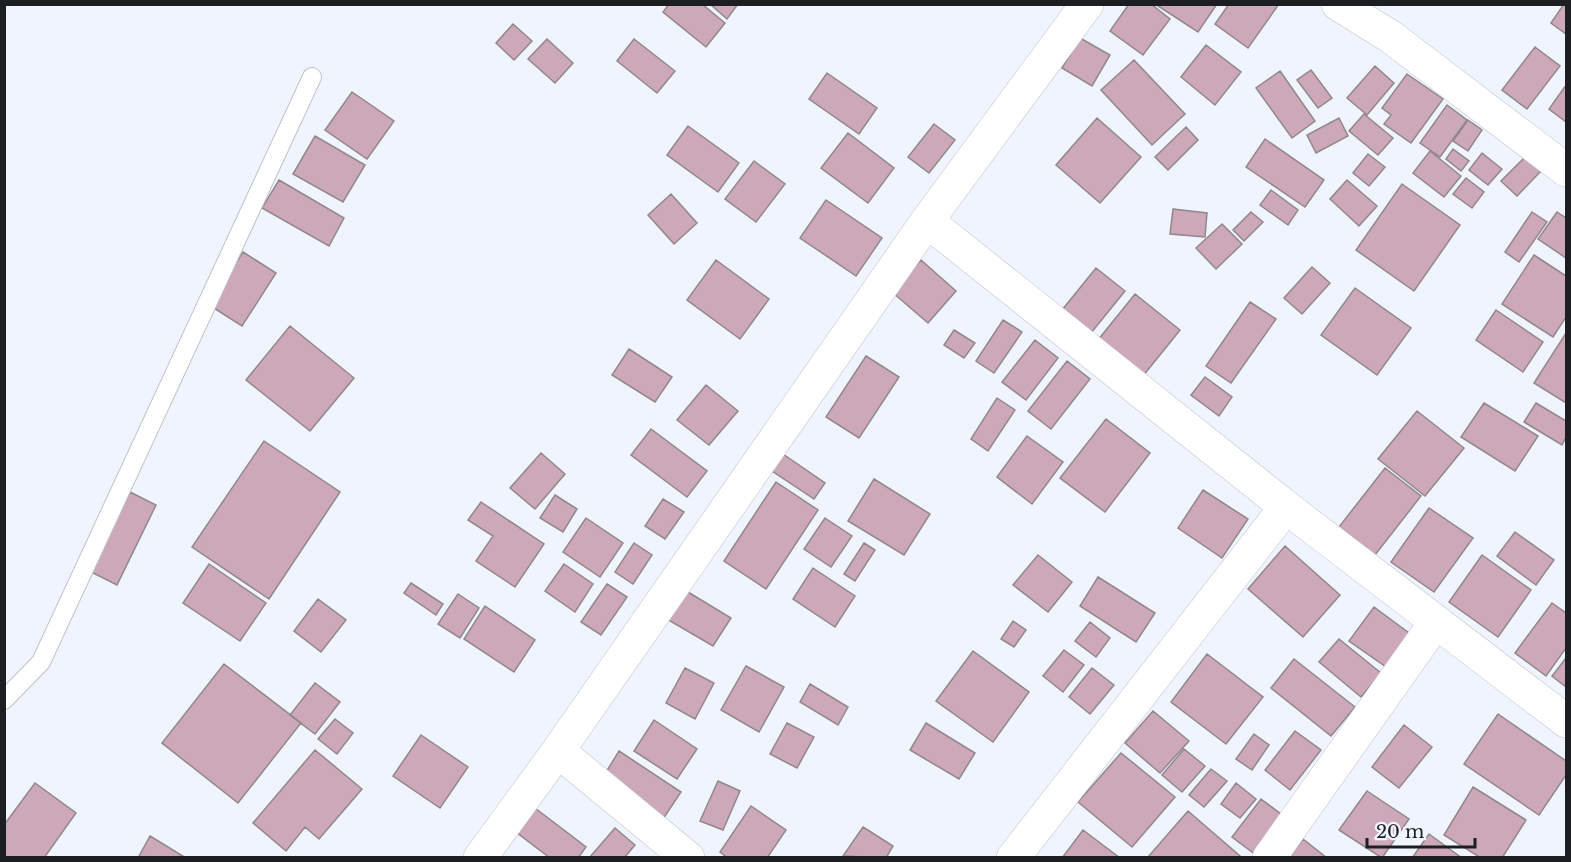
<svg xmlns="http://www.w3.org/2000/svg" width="1571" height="862" font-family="'Libre Baskerville',serif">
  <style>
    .building { fill: #cda8b9; stroke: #91878b; stroke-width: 1.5 }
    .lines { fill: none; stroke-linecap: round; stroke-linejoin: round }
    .service-casing { stroke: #bec2cc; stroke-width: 20 }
    .minor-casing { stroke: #bec2cc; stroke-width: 34 }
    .service { stroke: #fff; stroke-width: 18 }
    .minor { stroke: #fff; stroke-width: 33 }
  </style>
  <rect width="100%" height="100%" fill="#f0f4fe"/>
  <path class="building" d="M669,4H702L725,23L706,47L663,12Z
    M710,4H738L727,19Z
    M1129,4H1151L1170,19L1143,55L1110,31Z
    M1155,4H1217L1198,32Z
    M1229,4H1279L1248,48L1215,24Z
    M1564,4H1566V34L1551,23Z
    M513,24L532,41L514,60L496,43Z
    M1080,38L1110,55L1092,86L1062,68Z
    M547,39L573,63L555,83L528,59Z
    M634,39L675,71L657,93L617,61Z
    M1206,45L1241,72L1215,105L1181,77Z
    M1535,47L1560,66L1527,109L1502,90Z
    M1134,60L1185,114L1152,145L1101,90Z
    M1375,66L1394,83L1367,115L1347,98Z
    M1311,70L1332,98L1318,108L1297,80Z
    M1280,71L1315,121L1292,138L1256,88Z
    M827,73L877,108L859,134L809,99Z
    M1407,74L1443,99L1411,143L1384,124L1391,115L1382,108Z
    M1566,85V122L1549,109Z
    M352,92L394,121L367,159L325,130Z
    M1447,105L1467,120L1440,157L1420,143Z
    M1364,114L1393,138L1378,155L1349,131Z
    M1097,118L1141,157L1100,203L1056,165Z
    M1339,118L1348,136L1316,153L1307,135Z
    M1468,120L1482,130L1468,151L1453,141Z
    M934,124L955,140L929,173L908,157Z
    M688,126L739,163L718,192L667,155Z
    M1186,127L1198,140L1168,170L1155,157Z
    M848,133L894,168L868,203L821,168Z
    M315,136L365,165L343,202L293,174Z
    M1265,139L1324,180L1305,207L1246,167Z
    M1453,149L1469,161L1461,171L1446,159Z
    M1430,151L1461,176L1444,197L1413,173Z
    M1482,153L1502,169L1488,185L1469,170Z
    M1368,154L1385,167L1369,186L1353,173Z
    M1526,156L1541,171L1517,196L1501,181Z
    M754,161L785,184L756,222L725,199Z
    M1466,178L1484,192L1472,208L1453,194Z
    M279,180L344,218L329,246L262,208Z
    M1347,180L1377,206L1359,226L1330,199Z
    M1402,184L1460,225L1414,291L1356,250Z
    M1271,190L1298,210L1288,225L1260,205Z
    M671,194L697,223L674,244L648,215Z
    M826,200L882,238L856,276L800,238Z
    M1173,209L1207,213L1205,237L1170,234Z
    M1251,212L1263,222L1244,241L1233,230Z
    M1532,212L1547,222L1519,262L1505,252Z
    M1557,212L1566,218V258L1538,239Z
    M1222,224L1242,244L1216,269L1196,248Z
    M243,252L276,273L242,326L209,305Z
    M1534,255L1566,276V317L1553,337L1502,304Z
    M716,260L769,299L740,339L687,300Z
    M921,260L956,291L928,323L892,292Z
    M1312,267L1330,283L1302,314L1284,298Z
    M1096,268L1125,291L1087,338L1058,315Z
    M1355,288L1411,328L1377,375L1321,335Z
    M1135,294L1180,330L1139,381L1094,345Z
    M1250,302L1276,319L1231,383L1206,366Z
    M1496,310L1543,342L1523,372L1476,340Z
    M1003,320L1022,332L994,373L976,361Z
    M290,326L354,378L310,431L246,380Z
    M954,330L975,343L964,358L944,345Z
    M1566,333V403L1534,383Z
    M1035,340L1058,358L1026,400L1002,382Z
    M629,349L672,377L655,402L612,375Z
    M866,356L899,377L859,438L826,417Z
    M1067,361L1090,379L1051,429L1028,411Z
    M1205,377L1232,397L1219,416L1191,395Z
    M706,385L738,411L709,445L677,420Z
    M997,398L1015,410L988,451L971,439Z
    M1484,403L1538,436L1515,471L1461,437Z
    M1536,403L1566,421V437L1562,445L1524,422Z
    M1417,411L1464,448L1425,496L1378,459Z
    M1106,419L1150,453L1105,512L1060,478Z
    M651,429L707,471L687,497L631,455Z
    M1027,436L1063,462L1032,504L997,477Z
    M264,441L340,492L269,599L192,547Z
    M541,453L565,474L535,509L510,488Z
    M783,454L825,483L814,499L772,471Z
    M1385,468L1421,496L1375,555L1339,527Z
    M874,479L930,514L904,555L848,521Z
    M776,482L818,510L766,589L724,561Z
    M1203,490L1248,519L1222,558L1178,528Z
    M130,492L156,505L117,585L91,572Z
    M555,495L577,509L563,532L540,518Z
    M663,499L684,512L665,539L645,526Z
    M481,502L544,544L515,587L476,561L493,536L468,520Z
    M1429,508L1473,538L1434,592L1391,562Z
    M586,518L623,543L600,577L563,552Z
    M825,518L852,536L831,567L804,549Z
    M1515,532L1554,560L1536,585L1497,556Z
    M634,543L652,555L633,584L615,572Z
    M864,543L875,550L855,581L844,574Z
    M1285,546L1340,595L1303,637L1248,589Z
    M1038,555L1072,582L1048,612L1013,585Z
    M1482,555L1531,590L1498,637L1449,602Z
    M209,564L266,603L240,641L183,603Z
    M564,564L593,584L575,612L545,591Z
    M813,568L855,596L835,627L793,599Z
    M1098,577L1155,613L1136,642L1080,606Z
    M411,583L443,604L436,615L404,593Z
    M607,584L627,597L601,635L581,622Z
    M683,589L731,618L713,646L665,618Z
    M458,594L479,608L460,638L438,624Z
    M318,599L346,620L321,652L294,631Z
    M1552,603L1566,613V648L1546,676L1515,653Z
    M485,606L535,640L514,672L464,639Z
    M1374,607L1413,636L1389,669L1349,641Z
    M1013,621L1026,630L1014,647L1001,639Z
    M1090,622L1110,638L1096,657L1075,641Z
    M1339,639L1381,673L1361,697L1319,662Z
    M1064,650L1084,665L1063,692L1043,676Z
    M973,651L1029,692L993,742L936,701Z
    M1207,654L1263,697L1226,744L1171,702Z
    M1566,658V687L1552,676Z
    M1294,659L1355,707L1331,736L1271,688Z
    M224,664L301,723L238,803L162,743Z
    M746,666L784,687L759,732L721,710Z
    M685,668L714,683L695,719L666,703Z
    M1092,668L1114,685L1090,714L1069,697Z
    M315,683L340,702L315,734L290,715Z
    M810,684L848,707L838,725L800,702Z
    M1153,711L1189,741L1160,773L1125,743Z
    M1498,714L1566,761V775L1539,815L1464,764Z
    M335,719L353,733L337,754L318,739Z
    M654,720L697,749L677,779L634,751Z
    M787,723L814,737L797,768L770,754Z
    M926,723L975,753L959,779L910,750Z
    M1404,725L1432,747L1399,788L1372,767Z
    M1295,731L1321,750L1290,790L1265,770Z
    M1254,734L1269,745L1252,770L1236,759Z
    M421,735L468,767L440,808L393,776Z
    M1184,749L1205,766L1182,792L1162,775Z
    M315,750L362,789L319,839L305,827L286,851L253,823Z
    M619,751L681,792L661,822L600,782Z
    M1121,753L1175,797L1132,847L1078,802Z
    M1211,769L1227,781L1204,807L1189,795Z
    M718,781L740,791L723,830L700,821Z
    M35,783L76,813L44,858H5L4,825Z
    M1236,783L1256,799L1240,818L1221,804Z
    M1473,787L1526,820L1502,858H1481L1444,835Z
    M1367,791L1409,819L1382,858L1339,830Z
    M1261,799L1285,817L1256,855L1232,837Z
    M751,806L786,830L767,858H728L720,852Z
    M535,808L586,847L578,858H550L516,832Z
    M1188,811L1240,856L1239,858L1148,857Z
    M863,827L893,846L886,858L843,856Z
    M615,828L635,845L624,858H589Z
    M1083,830L1120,858H1062Z
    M1429,834L1462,858H1412Z
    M150,836L186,858H138Z
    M1303,839L1327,858H1288Z"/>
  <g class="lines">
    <g class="service-casing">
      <path id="service" d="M4,700L41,662L312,77"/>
    </g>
    <g class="minor-casing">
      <path id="minor" d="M1338,4L1391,37L1566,170
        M927,221L1286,507L1566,721
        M558,751L688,858
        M480,858L558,751L927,221L1087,4
        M1013,858L1286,507
        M1269,858L1436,622"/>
    </g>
    <use href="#service" class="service"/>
    <use href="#minor" class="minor"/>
  </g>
  <rect width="1571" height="862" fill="none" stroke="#1d1e22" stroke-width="12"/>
  <path d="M1367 838v9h108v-9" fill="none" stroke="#1d1e22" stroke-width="3"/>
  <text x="1376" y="838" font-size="18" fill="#1d1e22" stroke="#f0f4fe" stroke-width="4.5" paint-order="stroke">20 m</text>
</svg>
